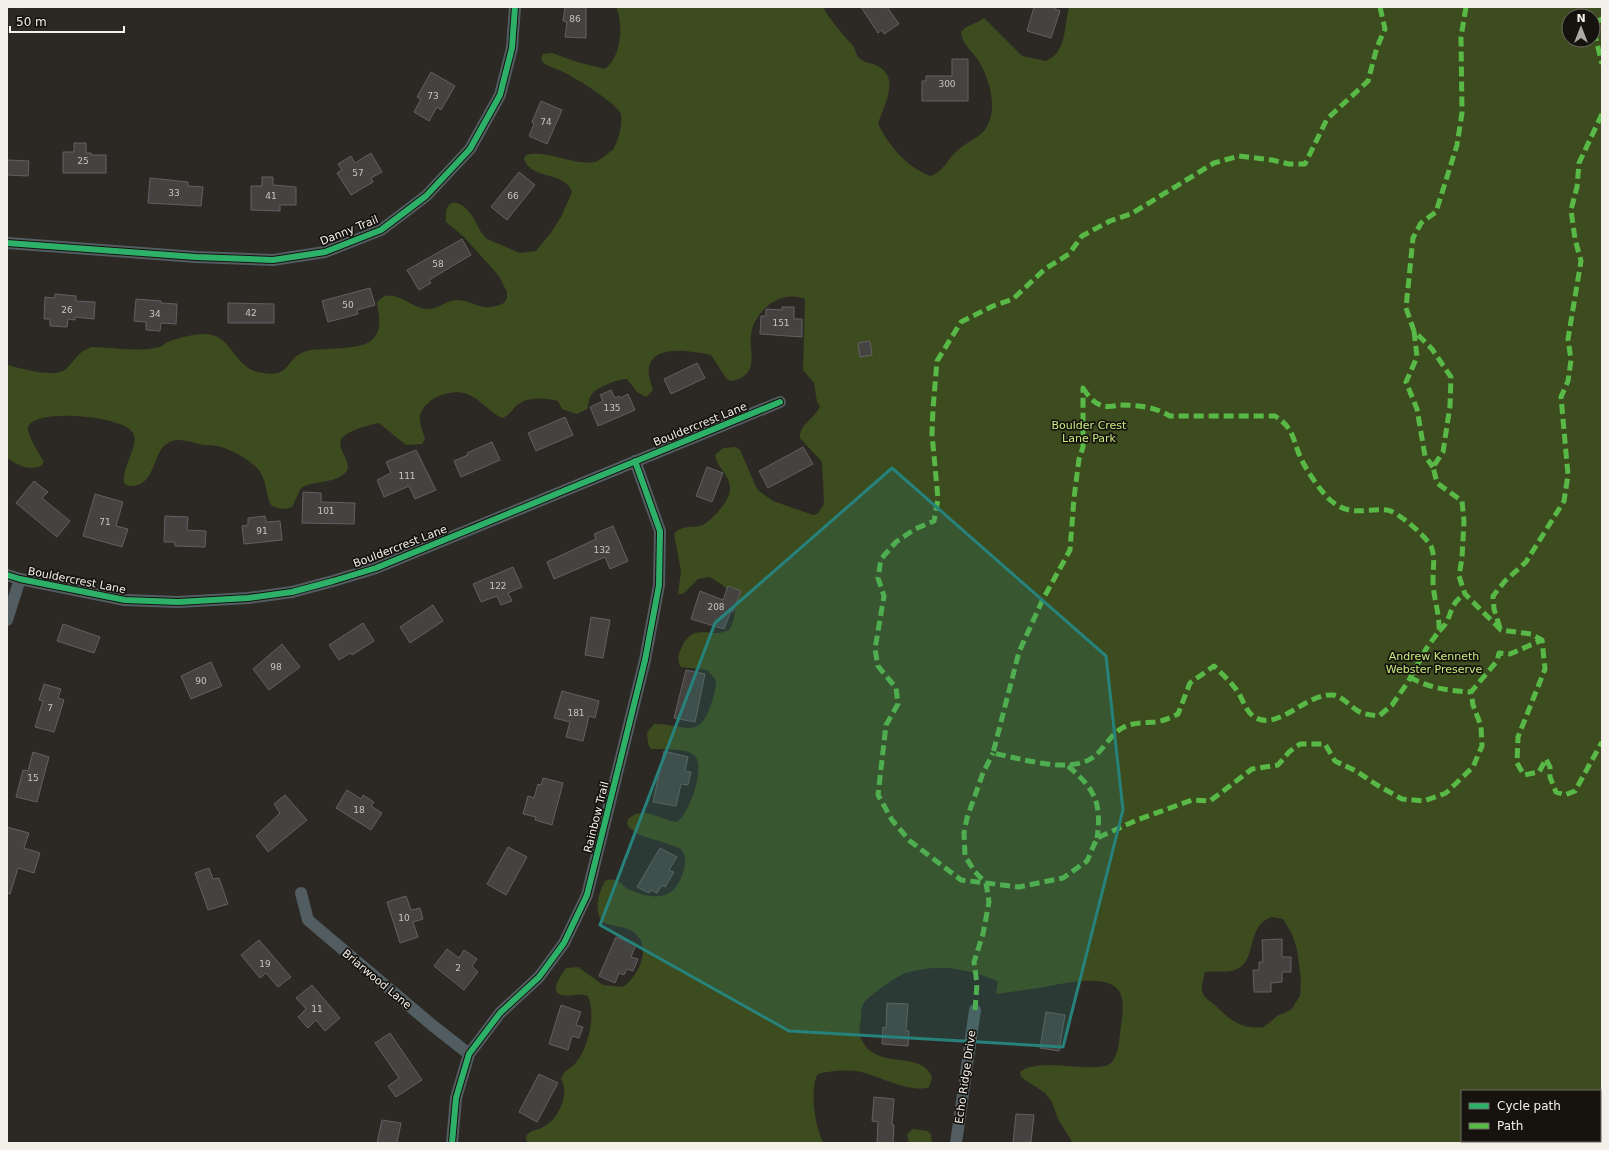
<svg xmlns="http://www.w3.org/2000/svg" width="1609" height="1150" font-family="'DejaVu Sans',sans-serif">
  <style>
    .green { fill: #3d4c1e; fill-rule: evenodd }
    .building { fill: #444342; stroke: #626060 }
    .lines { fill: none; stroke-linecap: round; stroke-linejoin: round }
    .minor { stroke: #515d60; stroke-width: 12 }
    .quiet { stroke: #58b947; stroke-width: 5; stroke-dasharray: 10 5; stroke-linecap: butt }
    .cycleway-casing { stroke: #16130f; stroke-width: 8 }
    .cycleway { stroke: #2db169; stroke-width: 6 }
    .marked { fill: #26827a; fill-opacity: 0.2; stroke: #26827a; stroke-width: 3; stroke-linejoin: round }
    .labels { text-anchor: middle; stroke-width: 3.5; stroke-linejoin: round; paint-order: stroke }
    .number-label { font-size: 9px; fill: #c7c4bf }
    .street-label { font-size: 11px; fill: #f3efe9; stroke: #16130f }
    .park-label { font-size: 11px; fill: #c7ec7d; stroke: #16130f }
  </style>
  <rect width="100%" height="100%" fill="#2c2924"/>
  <path class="green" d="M616,7H823C831,22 842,33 853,46C855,49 856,54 858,57C863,63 872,63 878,66C901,79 883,106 878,124C889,146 907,167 930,176C943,173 948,158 958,150C966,143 976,139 983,132C1000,113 990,79 978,60C971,50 962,44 961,32C967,24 975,25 984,18L1022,56L1046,61C1067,52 1064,26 1069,7H1602V1143H1073L1058,1119L1052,1102L1045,1093L1021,1077L1020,1072C1037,1056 1099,1075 1111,1063C1118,1056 1119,1043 1120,1034C1121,1022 1125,1007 1121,995C1113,970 1057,985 1039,988C1025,990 1010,992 996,994L998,981C980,974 959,967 939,968C929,968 915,970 906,973C898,975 868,996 864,1003C861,1008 861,1012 861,1018C860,1025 858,1032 861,1039C877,1072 921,1049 932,1077L929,1087C912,1094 879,1076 861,1072C848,1069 830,1071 818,1074C809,1087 815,1130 824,1143H527L526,1136C531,1129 538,1131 545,1126C559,1118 570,1093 561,1079C564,1069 572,1069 577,1061C589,1046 596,1013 588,996C579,992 571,997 562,995C548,992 562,974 566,968L578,967L603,985L623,987C639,976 654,945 632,931C623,926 611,926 602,922C594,909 598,894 605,881C619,875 622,888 632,891C658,901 676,899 684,869C686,861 686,855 681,849C665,840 635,839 627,824L628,819C644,805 659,820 677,822C689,814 707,766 694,755C686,748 661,749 651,749L648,744L647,733L654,724C680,723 699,741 710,707C713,699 716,689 716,680L707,670L681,667C677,661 678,655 681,649C693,620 710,640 729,630C743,605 733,588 709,577L698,579L683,594H678L681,571L674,534C682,524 692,529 703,525C712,520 731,500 730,488C729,473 717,468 715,455L723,448L736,447L740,450L756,487L759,491L773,501L813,515L817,514L823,506L824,501L822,462L800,438C799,424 815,419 820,406L817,402L814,383L803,370L805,299C781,289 755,310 751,334C749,345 754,358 750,368C747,376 739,380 731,381L726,378L711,355C692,351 645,342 649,375C649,380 652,385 653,390L646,397L637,392L627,379C619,378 596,388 592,394C588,399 589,404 587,409L577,414L562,409L558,401C545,398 527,396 516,406C511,411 509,416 502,418C489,412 481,399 467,394C451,388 425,398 420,415C419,423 423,432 425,439L422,444L406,445L379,423C368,425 353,429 344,436C331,446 356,463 345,473C334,484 314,480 301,488L292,507C284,510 278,509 271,505C265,493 267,478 257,468C247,458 231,449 217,446C211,445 205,446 199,444C186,441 175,436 164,446C152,457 155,488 128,486L124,483C122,465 140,445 133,433C125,416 32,407 28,428C27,435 40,455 44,462L41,466C28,471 18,465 7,458V365C21,368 53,379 66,369C75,361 78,351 92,347C112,347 134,352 155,348C160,348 164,344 168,342C179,337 195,334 207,334C232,336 233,366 258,372C293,380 283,358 307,351C324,347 360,351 372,340C383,330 379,316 377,303C390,283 411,309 427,309C437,310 445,301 456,300C475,300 480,314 504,303L507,298V292L499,276L464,237L446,222C444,199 457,197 470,213C477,222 479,232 487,239L520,253L536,251L550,234L561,217L572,192C564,170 532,181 524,159L526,155C549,149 572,166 595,162C601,160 608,153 613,150C618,141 623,124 621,114C618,104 570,74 559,70C553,67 544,66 541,59L543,54L552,53L577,62L605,69C621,58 624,24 616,7ZM1569,16H1593V40H1569ZM1272,917L1283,919L1292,934L1297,949L1301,980L1300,996L1291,1010L1277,1016L1264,1027C1243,1030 1231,1021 1217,1007C1212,1002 1204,999 1202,991C1201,986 1204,977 1205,972C1216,970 1229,974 1239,968C1256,959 1247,924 1272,917ZM1462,1091H1600V1141H1462Z
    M913,1129L928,1131L931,1135L932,1143H909L907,1134Z"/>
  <path class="building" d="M565,7H586V38L565,37L567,22L563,21Z
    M861,7H887L899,24L884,34L882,30L878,33Z
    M1034,7H1055V9L1060,11L1051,38L1027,31Z
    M952,59H968V101H922V81H926V76H952Z
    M431,72L455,86L441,110L437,107L429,121L414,112L421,99L417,97Z
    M541,101L562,110L547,144L529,136L534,124L532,122Z
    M74,143H86V153H91V155H106V173H63V152H74Z
    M371,153L382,172L371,178L373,182L351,195L337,173L342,170L338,164L351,156L355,163Z
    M7,160L29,161L28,176L7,175Z
    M519,172L535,185L507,220L491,207Z
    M262,177H273V185L296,187V205H280V211L251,210V186H262Z
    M150,178L188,182V186L203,187L201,206L148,203Z
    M462,239L471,255L429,280L431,283L419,290L407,270Z
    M370,288L375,305L357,310L358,314L328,322L322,301Z
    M55,294L76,296V301L95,302L94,319L75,317V320L68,319L67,327L50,326V319H44L45,297L55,298Z
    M136,299L161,301V303L177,304L176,324L161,323L160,331L146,330V322L134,321Z
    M228,303L274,304V323H228Z
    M782,307H794V319H802V337L760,334L761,316H766V309L782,310Z
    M870,341L872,355L860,357L858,343Z
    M697,363L705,378L671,394L664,379Z
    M611,390L615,398L619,396L620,398L628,394L635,410L598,426L590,407L603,401L600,395Z
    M565,417L573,435L536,451L528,433Z
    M492,442L500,460L461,477L454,461L468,455L467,453Z
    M803,447L813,464L768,488L759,471Z
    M416,450L436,490L415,499L409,486L384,497L377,480L391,473L386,462Z
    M707,467L723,473L712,502L696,496Z
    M34,481L48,492L42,498L70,521L57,537L16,503Z
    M303,492L321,493V502L355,503L354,524L302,523Z
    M95,494L123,502L116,526L128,529L122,547L83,536Z
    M165,516L188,517L187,530L206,531L205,547L175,546V542H164Z
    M265,516L266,522L280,521L282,540L244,544L242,526L248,525V518Z
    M613,526L628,561L610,569L605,557L554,579L547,562L596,539L594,534Z
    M513,567L522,587L508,593L512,601L501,605L497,596L481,602L473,584Z
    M728,586L741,591L733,612L731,611L724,629L691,619L700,591L723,600Z
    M433,605L443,621L410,643L400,627Z
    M591,617L610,620L603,658L585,655Z
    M363,623L374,641L352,655L350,653L339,660L329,645Z
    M63,624L100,637L94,653L57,641Z
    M282,644L300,667L269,690L253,669Z
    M211,662L222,686L191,699L181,676Z
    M686,670L705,674L695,722L674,718Z
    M44,684L61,689L58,698L64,700L54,732L35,727L43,701L39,700Z
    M562,691L599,701L595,718L589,716L583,741L566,737L570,722L554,718Z
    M664,751L688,757L685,771L691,772L688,785L681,784L676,806L653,802Z
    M33,752L49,757L37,802L16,797L23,770L28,771Z
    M543,778L563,783L552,825L535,820L536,817L523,814L528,796L534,798L538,784L541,785Z
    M347,790L361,799L363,795L374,802L371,806L382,813L371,830L336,808Z
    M285,795L307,820L268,852L256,836L280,813L274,804Z
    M7,827L29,833L24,848L40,853L34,873L18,868L10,894L7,893Z
    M508,847L527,857L506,895L487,884Z
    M660,848L677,857L669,870L674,872L665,887L662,885L657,893L651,890L649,893L637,887Z
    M209,868L213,879L219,878L228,904L208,910L195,873Z
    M406,896L411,910L420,908L423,919L413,922L418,937L400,943L387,902Z
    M616,937L636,945L631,957L638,959L633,971L627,969L624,975L619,973L615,983L599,976Z
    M1282,939V957H1291V972H1282V982L1271,983V992H1254L1253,970H1259V962H1263L1262,940Z
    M259,940L291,977L278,987L266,973L260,978L241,955Z
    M447,949L459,958L464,950L477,959L472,966L478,972L464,990L434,966Z
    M312,985L340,1018L325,1031L316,1020L308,1028L298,1017L306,1009L296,998Z
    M887,1003L908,1004L906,1031H909L908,1046L882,1044L883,1027L886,1028Z
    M561,1005L581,1012L576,1025L583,1027L579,1038L572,1036L568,1050L549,1044Z
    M1046,1012L1065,1015L1059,1051L1040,1048Z
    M390,1033L422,1080L396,1097L388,1086L399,1078L375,1043Z
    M539,1074L558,1083L537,1122L519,1112Z
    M874,1097L894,1099L892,1125H894L893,1143H877L878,1122L872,1121Z
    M1016,1114L1034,1115L1031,1142L1013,1143Z
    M382,1120L401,1123L397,1143H377Z"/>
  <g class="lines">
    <path class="minor" d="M7,243L196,257L273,260L325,252L381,230L426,196L470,149L500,95L512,48L515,7
      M7,575L20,579L125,600L178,602L248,598L292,592L333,581L376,568L780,402
      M7,620L20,579
      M301,893L308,920L432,1025L469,1054
      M452,1143L456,1098L469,1054L500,1013L539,977L564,943L587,895L645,660L659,585L660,531L635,461
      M956,1143L975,1010"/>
    <path class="quiet" d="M1380,7L1385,29L1377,47L1368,81L1327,119L1305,164H1289L1272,160L1239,156L1214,163L1131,214L1110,221L1082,236L1069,254L1045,269L1013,299L993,306L961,322L937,361L933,409L932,434L938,499L934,521L915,529L896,542L881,559L878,578L884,596L875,649L878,666L896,688L898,704L886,725L878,795L892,820L910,841L961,880L1019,887L1063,878L1087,861L1097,838L1137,820L1192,800L1210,801L1252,769L1278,765L1289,752L1300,744H1325L1335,761L1356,771L1377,785L1402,799L1424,801L1446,793L1473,767L1482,746L1481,726L1473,705L1471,692L1497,661L1499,653L1510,654L1542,640L1545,669L1518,737L1517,763L1524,775L1539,772L1546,759L1550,767V777L1556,792L1565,795L1575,791L1602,742
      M1466,7L1461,37L1462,113L1457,145L1436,212L1421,223L1413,238L1406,308L1414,331L1432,349L1451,377L1450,406L1443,452L1433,467L1437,483L1462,501L1464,521L1462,558L1459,576L1465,594L1501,630L1531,634L1542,640
      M1602,19L1598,21L1595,35L1602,64
      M1414,331L1417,357L1406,382L1417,409L1425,456L1433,467
      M1083,388C1088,396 1094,404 1104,406C1108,407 1115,406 1119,405C1138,405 1155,407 1170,416H1275C1293,428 1292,436 1299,454C1304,467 1319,489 1329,499C1350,518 1364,508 1387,510C1397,511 1430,539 1432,549C1435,559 1433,569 1433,580C1433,597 1440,614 1439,631L1426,649L1408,682L1392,705L1379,716C1372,715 1365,715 1358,711C1351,707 1342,696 1333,695C1306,693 1280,730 1256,718C1244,711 1243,697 1235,688C1229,680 1221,673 1214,666L1190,683L1178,714C1170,718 1163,721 1155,722C1145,723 1134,722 1124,727C1110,734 1104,750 1092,758C1069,774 1018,758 993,753L1019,652L1042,601L1070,550L1074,498L1079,459L1083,447Z
      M1500,628L1494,609L1493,596L1505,581L1526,562L1564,501L1568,475L1561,397L1568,381L1571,360L1568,339L1581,261L1575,239L1571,210L1577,187L1579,163L1602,114
      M1439,631C1454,619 1446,606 1465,594
      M1410,677C1427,688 1451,691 1471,692
      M1068,766C1095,789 1102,803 1097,838
      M975,1010L977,984L974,962L983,934L989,902L986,883L975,872L965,856L964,833L967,818L983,773L993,753"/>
    <g class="cycleway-casing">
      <path id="cycleway" d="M7,243L196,257L273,260L325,252L381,230L426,196L470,149L500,95L512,48L515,7
        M7,575L20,579L125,600L178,602L248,598L292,592L333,581L376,568L780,402
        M452,1143L456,1098L469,1054L500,1013L539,977L564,943L587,895L645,660L659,585L660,531L635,461"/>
    </g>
    <use href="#cycleway" class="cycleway"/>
  </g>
  <path class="marked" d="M892,468L1106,656L1123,810L1063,1047L789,1031L600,925L715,623Z"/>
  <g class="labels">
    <g class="number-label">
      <text x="575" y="22">86</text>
      <text x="947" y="87">300</text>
      <text x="433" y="99">73</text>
      <text x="546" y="125">74</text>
      <text x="83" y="164">25</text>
      <text x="358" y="176">57</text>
      <text x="174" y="196">33</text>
      <text x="271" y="199">41</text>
      <text x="513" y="199">66</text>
      <text x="438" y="267">58</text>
      <text x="348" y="308">50</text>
      <text x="67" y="313">26</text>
      <text x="251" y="316">42</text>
      <text x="155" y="317">34</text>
      <text x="781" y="326">151</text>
      <text x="612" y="411">135</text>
      <text x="407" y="479">111</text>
      <text x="326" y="514">101</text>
      <text x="105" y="525">71</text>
      <text x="262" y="534">91</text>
      <text x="602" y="553">132</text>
      <text x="498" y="589">122</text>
      <text x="716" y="610">208</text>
      <text x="276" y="670">98</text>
      <text x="201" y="684">90</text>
      <text x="50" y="711">7</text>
      <text x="576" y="716">181</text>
      <text x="33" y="781">15</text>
      <text x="359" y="813">18</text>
      <text x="404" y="921">10</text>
      <text x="265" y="967">19</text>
      <text x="458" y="971">2</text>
      <text x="317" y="1012">11</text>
    </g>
    <g class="street-label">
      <text transform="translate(349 230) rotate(-22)" y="4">Danny Trail</text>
      <text transform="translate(700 424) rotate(-22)" y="4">Bouldercrest Lane</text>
      <text transform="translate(400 546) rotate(-21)" y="4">Bouldercrest Lane</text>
      <text transform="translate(77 580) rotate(11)" y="4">Bouldercrest Lane</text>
      <text transform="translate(596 817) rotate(-76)" y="4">Rainbow Trail</text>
      <text transform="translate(377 979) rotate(40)" y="4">Briarwood Lane</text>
      <text transform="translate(965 1077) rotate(-82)" y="4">Echo Ridge Drive</text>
    </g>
    <g class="park-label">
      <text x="1089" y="429">Boulder Crest<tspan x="1089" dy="13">Lane Park</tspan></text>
      <text x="1434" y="660">Andrew Kenneth<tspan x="1434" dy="13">Webster Preserve</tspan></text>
    </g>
  </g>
  <rect width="1609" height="1150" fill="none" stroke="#f3efe9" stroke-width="16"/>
  <rect x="1461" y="1090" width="140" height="52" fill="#16130f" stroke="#6e6b66"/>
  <rect x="1469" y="1103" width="20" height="6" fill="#2db169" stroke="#6e6b66"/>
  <text x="1497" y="1110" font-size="12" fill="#f3efe9">Cycle path</text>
  <rect x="1469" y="1123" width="20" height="6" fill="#58b947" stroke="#6e6b66"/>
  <text x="1497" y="1130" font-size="12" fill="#f3efe9">Path</text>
  <g transform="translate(1581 28)"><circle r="19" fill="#16130f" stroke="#6e6b66"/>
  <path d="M0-3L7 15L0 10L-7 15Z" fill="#adaaa4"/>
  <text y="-6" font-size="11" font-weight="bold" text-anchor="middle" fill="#f3efe9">N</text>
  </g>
  <path d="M10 26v6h114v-6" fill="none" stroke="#f3efe9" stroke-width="2"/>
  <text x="16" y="26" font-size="12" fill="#f3efe9" stroke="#16130f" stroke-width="3" paint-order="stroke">50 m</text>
</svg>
